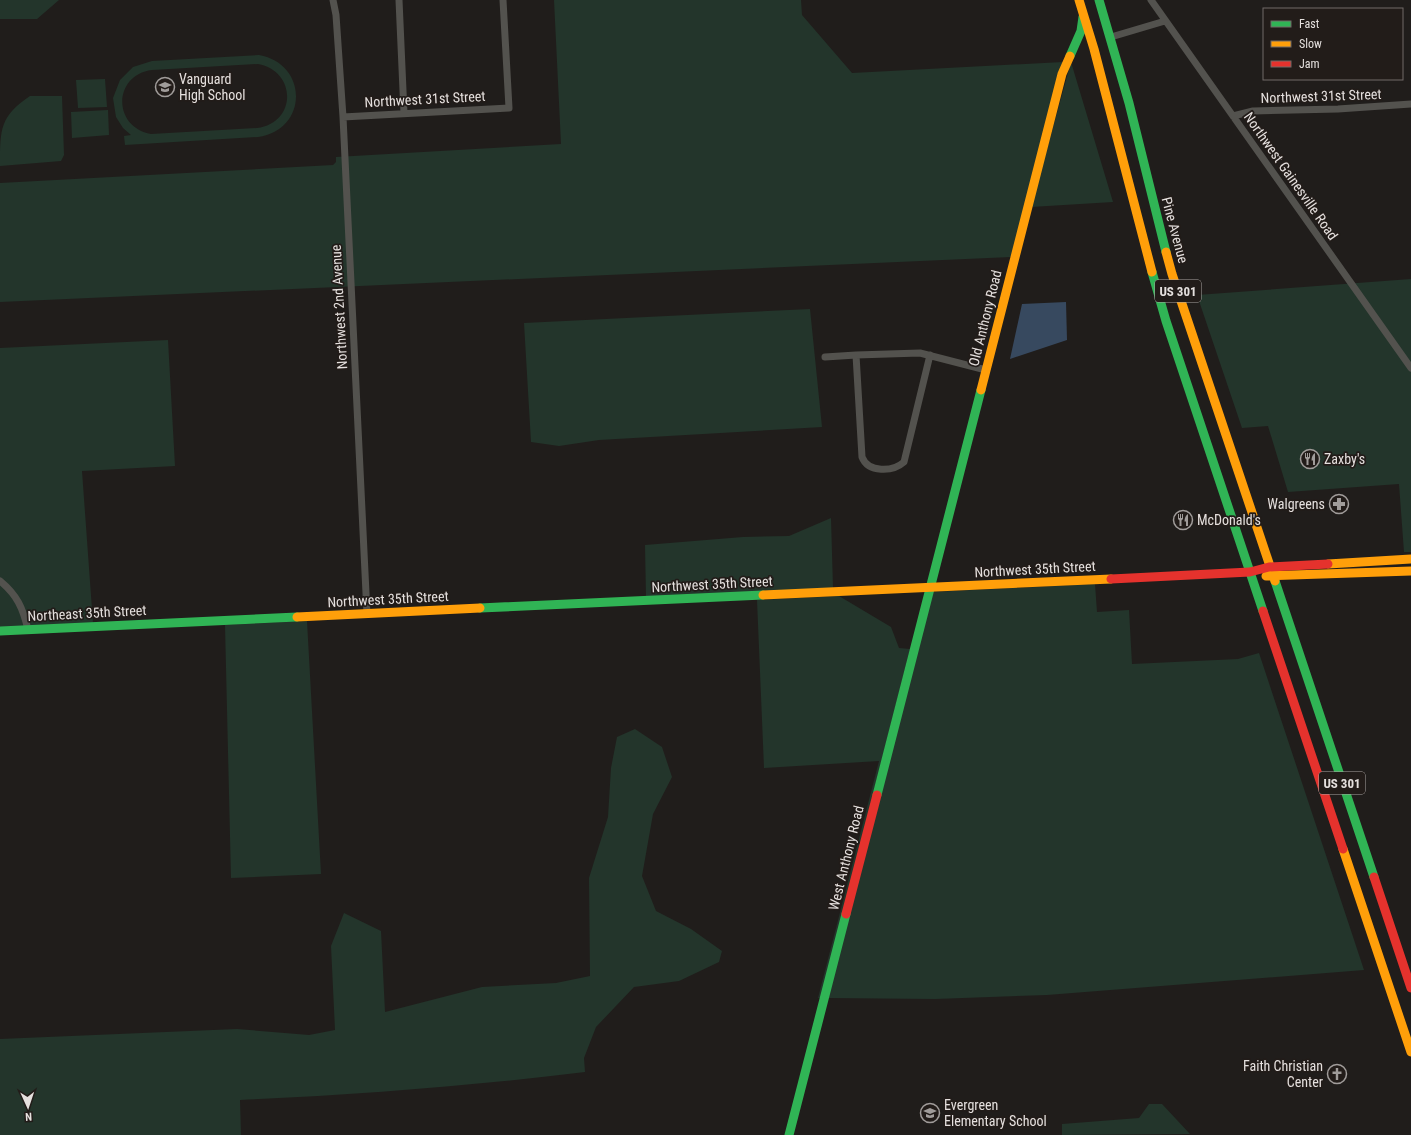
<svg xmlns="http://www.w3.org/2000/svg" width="1411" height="1135" font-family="'Roboto Condensed',sans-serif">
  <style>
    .green { fill: #23352b; fill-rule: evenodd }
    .water { fill: #37495f }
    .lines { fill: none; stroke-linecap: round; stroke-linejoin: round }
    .street { stroke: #53524e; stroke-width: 7 }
    .fast { stroke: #30b455; stroke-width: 9 }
    .slow { stroke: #ff9f0a; stroke-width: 9 }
    .jam { stroke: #e5322d; stroke-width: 9 }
    .labels { text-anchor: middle; stroke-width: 3.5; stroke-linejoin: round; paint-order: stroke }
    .shield { fill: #221c19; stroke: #aaa5a3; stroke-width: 1 }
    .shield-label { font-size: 13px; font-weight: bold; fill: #e5e0de }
    .poi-label { font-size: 14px; fill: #e5e0de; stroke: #221c19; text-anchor: start }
    .street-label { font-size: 14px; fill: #e5e0de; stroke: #221c19 }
  </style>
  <rect width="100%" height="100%" fill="#201d1b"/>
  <path class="green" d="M0,0H59L37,19H0Z
    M554,0H801L802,15L852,73L1063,62L1011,257L0,302V183L333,165L336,162V157L561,144Z
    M259,55C309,64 308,130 258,137L125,145L124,136L131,135L123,128L116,117L113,98L120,80L133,67L152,61ZM258,64C297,71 297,123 257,128L151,134C112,127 113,75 152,70Z
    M1071,62L1113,202L1031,207Z
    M105,79L107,107L78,108L76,80Z
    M30,96H62L64,155L61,161L0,166C0,129 0,116 30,96Z
    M108,110L109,135L72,138L71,112Z
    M1411,279V552H1404L1399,484L1288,492L1268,426L1242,428L1197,295Z
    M810,309L822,427L599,440L559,446L531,442L524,323Z
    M168,340L175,466L82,471L93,623L0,627V348Z
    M831,518L833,588L646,597L645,545L743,537L789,536Z
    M1095,584L1097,612L1129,610L1132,664L1238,659L1259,653L1364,970L1047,995L935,999L828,998L932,592Z
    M839,596L891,627L899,648L910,649L821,998H818L879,761L764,768L757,600Z
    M307,621L321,874L231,878L225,625Z
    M635,729L662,747L672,777L653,814L642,876L656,911L691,929L722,951L719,962L679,981L634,987L596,1027L584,1058L585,1072C470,1086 355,1095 240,1100L241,1135H0V1039L237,1029L309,1035L335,1030L331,946L344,913L381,931L385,1012L482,987L556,983L590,976L589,878L608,817L611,768L617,737Z
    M1149,1104H1162L1190,1134L1062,1135V1124L1139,1118Z"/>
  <path class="water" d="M1066,302L1067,340L1010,359L1022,304Z"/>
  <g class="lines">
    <path class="street" d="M333,0L336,15L343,117L367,614
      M399,0L404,113
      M1151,0L1411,368
      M1111,37L1165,21
      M1233,116L1253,111L1338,109L1411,104
      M343,117L509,108L503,0
      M930,355L904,462C893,472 868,473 862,457L856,355L920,353L986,370
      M825,357L856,355
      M0,581C17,595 23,608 28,630"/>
    <path class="fast" d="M1099,0L1129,103L1166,252
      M1070,56L1081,31L1083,17
      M1152,272L1166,321L1263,611
      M1275,581L1374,877
      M480,608L763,595
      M0,631L297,617
      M877,795L981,390
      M789,1135L846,914"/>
    <path class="slow" d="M1079,0L1094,49L1152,272
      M1166,252L1172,274L1275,581
      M981,390L1062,74L1070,56
      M1328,564L1411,559
      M1266,576L1411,571
      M763,595L1111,579
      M297,617L480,608
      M1343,849L1411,1052"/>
    <path class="jam" d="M1111,579L1250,572L1269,567L1328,564
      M1263,611L1343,849
      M1374,877L1411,988
      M846,914L877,795"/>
  </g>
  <defs>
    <g id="school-ring" transform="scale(1)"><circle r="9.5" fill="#221c19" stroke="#a09c9a" stroke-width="1.5"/><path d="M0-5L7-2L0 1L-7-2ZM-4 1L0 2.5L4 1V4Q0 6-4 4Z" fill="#a09c9a"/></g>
    <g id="restaurant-ring" transform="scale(1)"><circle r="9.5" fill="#221c19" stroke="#a09c9a" stroke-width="1.5"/><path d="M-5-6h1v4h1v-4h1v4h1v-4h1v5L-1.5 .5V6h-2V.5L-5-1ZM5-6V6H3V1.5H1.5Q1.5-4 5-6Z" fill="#a09c9a"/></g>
    <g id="pharmacy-ring" transform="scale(1)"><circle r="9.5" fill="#221c19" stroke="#a09c9a" stroke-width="1.5"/><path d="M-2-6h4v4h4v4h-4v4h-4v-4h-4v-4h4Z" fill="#a09c9a"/></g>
    <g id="church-ring" transform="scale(1)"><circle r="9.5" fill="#221c19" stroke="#a09c9a" stroke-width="1.5"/><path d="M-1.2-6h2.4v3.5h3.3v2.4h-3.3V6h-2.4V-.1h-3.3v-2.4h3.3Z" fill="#a09c9a"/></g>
  </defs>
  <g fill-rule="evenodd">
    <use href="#school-ring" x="165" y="87"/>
    <use href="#restaurant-ring" x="1310" y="459"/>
    <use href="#pharmacy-ring" x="1339" y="504"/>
    <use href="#restaurant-ring" x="1183" y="520"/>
    <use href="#church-ring" x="1337" y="1074"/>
    <use href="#school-ring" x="930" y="1113"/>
  </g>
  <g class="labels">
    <g class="shield">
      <rect x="1155" y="280" width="46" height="22" rx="3"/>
      <rect x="1319" y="772" width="46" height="22" rx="3"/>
    </g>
    <g class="shield-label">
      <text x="1178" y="296">US 301</text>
      <text x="1342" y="788">US 301</text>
    </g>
    <g class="poi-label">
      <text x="179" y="84">Vanguard<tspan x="179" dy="16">High School</tspan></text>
      <text x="1324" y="464">Zaxby's</text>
      <text x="1325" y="509" text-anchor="end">Walgreens</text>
      <text x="1197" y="525">McDonald's</text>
      <text x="1323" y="1071" text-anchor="end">Faith Christian<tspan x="1323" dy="16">Center</tspan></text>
      <text x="944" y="1110">Evergreen<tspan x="944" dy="16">Elementary School</tspan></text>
    </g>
    <g class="street-label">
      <text transform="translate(1321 96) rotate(-2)" y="5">Northwest 31st Street</text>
      <text transform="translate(425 99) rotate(-3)" y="5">Northwest 31st Street</text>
      <text transform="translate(1291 176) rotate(55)" y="5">Northwest Gainesville Road</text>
      <text transform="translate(1175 230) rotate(75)" y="5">Pine Avenue</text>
      <text transform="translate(339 307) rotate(-93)" y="5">Northwest 2nd Avenue</text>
      <text transform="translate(985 318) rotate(-76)" y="5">Old Anthony Road</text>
      <text transform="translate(1035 569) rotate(-3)" y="5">Northwest 35th Street</text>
      <text transform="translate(712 584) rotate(-3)" y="5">Northwest 35th Street</text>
      <text transform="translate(388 599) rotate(-3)" y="5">Northwest 35th Street</text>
      <text transform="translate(87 613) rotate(-3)" y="5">Northeast 35th Street</text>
      <text transform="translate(846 858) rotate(-76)" y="5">West Anthony Road</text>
    </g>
  </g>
  <rect x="1263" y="8" width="140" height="72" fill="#221c19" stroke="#706a68"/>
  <rect x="1271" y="21" width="20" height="6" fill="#30b455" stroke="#706a68"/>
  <text x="1299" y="28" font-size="12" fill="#e5e0de">Fast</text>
  <rect x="1271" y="41" width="20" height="6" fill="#ff9f0a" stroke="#706a68"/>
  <text x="1299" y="48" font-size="12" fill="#e5e0de">Slow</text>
  <rect x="1271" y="61" width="20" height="6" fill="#e5322d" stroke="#706a68"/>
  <text x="1299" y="68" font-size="12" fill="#e5e0de">Jam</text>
  <g transform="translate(28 1107) rotate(177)" stroke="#221c19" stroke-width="3" paint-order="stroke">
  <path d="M0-3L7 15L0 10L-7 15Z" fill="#e5e0de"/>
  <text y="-6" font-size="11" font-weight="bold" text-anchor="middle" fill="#e5e0de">N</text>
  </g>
</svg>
